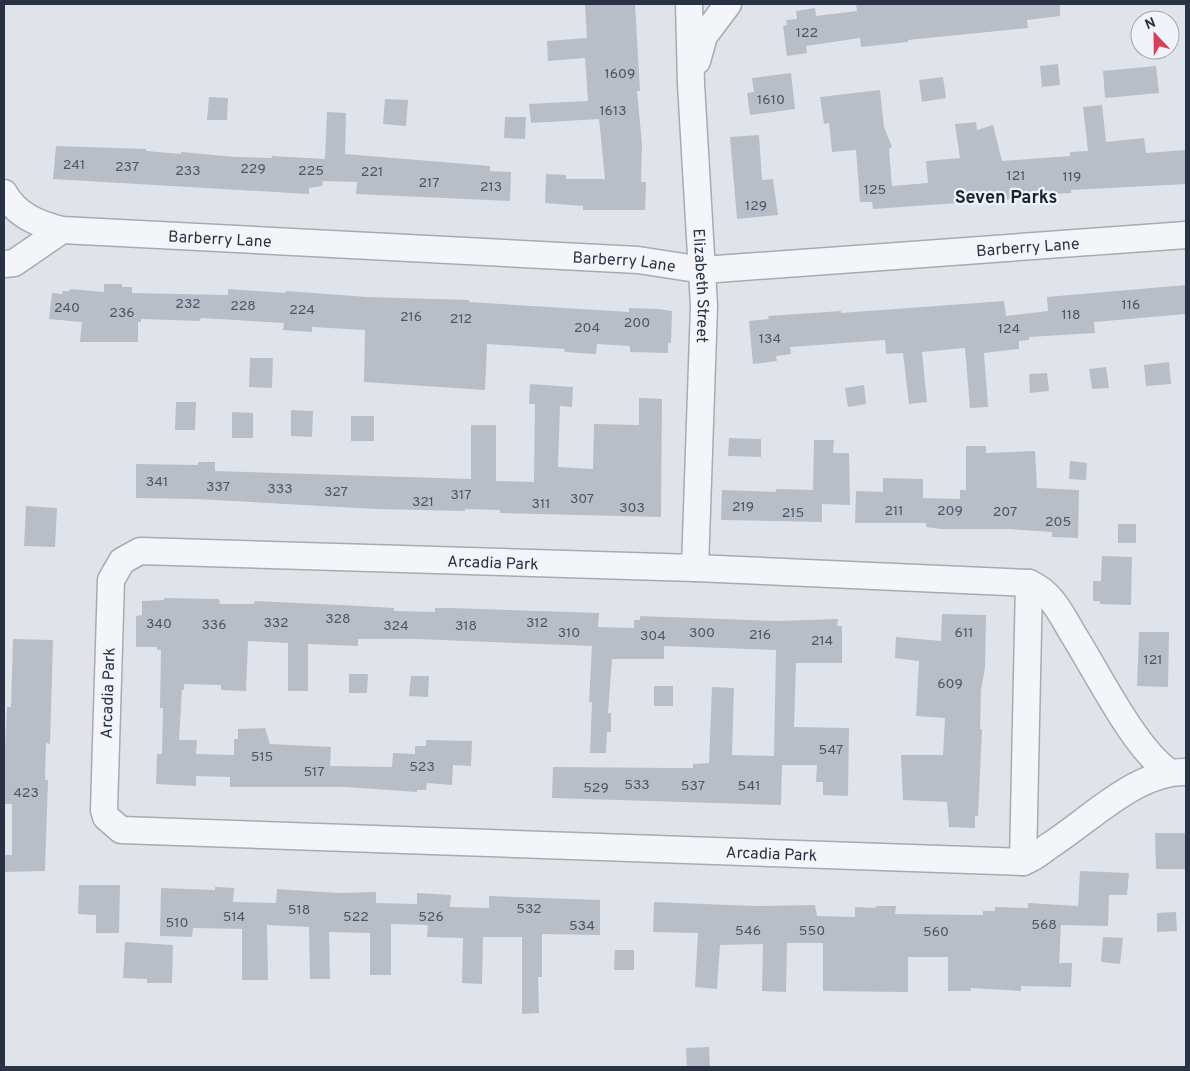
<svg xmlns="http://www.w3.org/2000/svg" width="1190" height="1071" font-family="Overpass,sans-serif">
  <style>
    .building { fill: #b7bec8 }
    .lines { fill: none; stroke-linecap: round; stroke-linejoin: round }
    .street-casing { stroke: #a5abb5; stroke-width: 29 }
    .street { stroke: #f3f5f8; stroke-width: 26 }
    .labels { text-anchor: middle; stroke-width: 4.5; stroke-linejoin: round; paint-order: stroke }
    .number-label { font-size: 14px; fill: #4c5564 }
    .street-label { font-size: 16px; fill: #283243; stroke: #f0f3f7 }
    .neighbourhood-label { font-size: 18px; font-weight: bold; fill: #1a2334; stroke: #f0f3f7 }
  </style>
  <rect width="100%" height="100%" fill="#e0e4ea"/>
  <path class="building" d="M585,4H635L640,91H637L642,144L641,182H646L645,210H583V206L545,203L546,174L566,175V179H605L599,119L531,123L529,104L588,101L585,58L548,61L547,41L587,38Z
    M856,4H1060V16L1027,20L1028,28L908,40V42L861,47L860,38L806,46L807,53L787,56L783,26L787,25L786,20L797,19L796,11L815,8L816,16L857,11Z
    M1058,64L1060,85L1042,87L1040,66Z
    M1156,66L1159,93L1105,98L1103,71Z
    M791,73L795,109L750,115L747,93L754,92L752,78Z
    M943,77L946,98L922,102L919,80Z
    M880,90L884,127L892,147L889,149L892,186L928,183L926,161L960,158L955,124L976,122L977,130L993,125L1002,161L1070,156V152L1088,151L1083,107L1102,105L1106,142L1144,138L1146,153L1186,150V184L1071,190V193L1027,195V198L873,209L872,202H860L856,150L832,152L829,123L824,124L820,97Z
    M209,97L228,98L227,120H207Z
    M385,99L408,100L406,126L383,124Z
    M327,112L346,113L345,154L490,166V171L511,172L510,201L356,194L357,182L323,181L322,186L309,188V194L53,179L56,146L146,149V151L181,154V152L236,157L272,158V156L325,159Z
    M505,117H526L525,139L504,138Z
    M759,135L762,180L773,179L778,215L737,219L730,137Z
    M104,284H122V287H132V293L228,295V289L285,293L286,291L367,297L469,300V302L629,312V308L658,309L672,311L671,343H668V353L630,352V346L597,344L596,354L564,352L565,349L487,344L485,390L364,382L365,330L312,327V332L283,330L284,323L201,318L200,321L141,319V322H138V342H80L82,322L49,319L52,293L62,294L63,291H69L70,289L104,292Z
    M1186,285V314L1094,322L1095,333L1029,337V340L1019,341V349L984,353L988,407L970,408L965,348L922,352L927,402L909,404L903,353L886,354L885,340L790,347L791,354L776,356L777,361L753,364L749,321L769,319L768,316L841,311V313L1004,301L1006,316L1048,311L1047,297Z
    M250,358H273L272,388L249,387Z
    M1169,362L1171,384L1146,386L1144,365Z
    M1106,367L1109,388L1092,389L1089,369Z
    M1047,373L1049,391L1030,393L1029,374Z
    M530,384L573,387L572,407L560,406L558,467L593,469L594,424L639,425V398L662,399L661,517L500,513V510L465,509V511L375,509L197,499L136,498V464L198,465V462H215V471L471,479V425H496V481L534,482L535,404H529Z
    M864,385L866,404L848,407L845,388Z
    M176,402H196L195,430H175Z
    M291,410L313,411L312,437L291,436Z
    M232,412L253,413V438H232Z
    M351,416H374V441H351Z
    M729,438L761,439V457L728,456Z
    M814,440H834L833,453H849L850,505L822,504V522L721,520L722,490L776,492V489L813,490Z
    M966,446H986V453L1035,451L1037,488L1079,490L1078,538L1052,537V532L1009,529H941L926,527V523H855L856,491L883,492V478L923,479V498L960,499V490H966Z
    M1070,461L1087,463L1086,480L1069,479Z
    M26,506L57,508L55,547L24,546Z
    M1118,524H1136V543H1118Z
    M1102,556L1132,557L1131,605L1100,604V601H1093V581H1101Z
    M164,598L219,599L220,604H254L255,601L341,605L394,608V611L435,612V608H450L599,613L598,627L634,628V620H640V616L778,621L838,619L837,626H842V663H796L794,727L849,728L848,796L823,795V782H816L817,765H782L781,805L552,798L553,767L675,768H693V764L709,763L712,687L734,688L732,755L774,756L776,650L664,646V659H612L608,713H611V732H607L606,753H590L592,702H589L592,646L417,639H358V646L308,644V691H288V643L248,641L246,691L221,690V685L184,684V690H182L179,740H197L196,754L234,755V739H238V729L265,728L270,744L331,747L330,766L392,767L393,753L415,754V746H426V740L472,741L471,766L453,765L452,785L427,783L426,790H417V792L346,787H230V777L196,776V786L156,784L157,754H162L163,708H160L161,650H157V647H136V616L142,615V601L164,600Z
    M942,614L986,615L985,668L981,690L980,729H982L978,816H975V828L949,827L947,802L903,800L901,755H943L945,718L916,716L919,661L895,658L896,637L941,641Z
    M1139,632H1169L1168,687L1137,686Z
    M13,639L53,640L50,744L46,743L45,780H48L45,871L4,872V855H12V804H4V769L7,707H11Z
    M349,674H368L367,693H349Z
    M411,676H429L428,697L409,696Z
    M654,686H673V706H654Z
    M1155,833H1186V869H1156Z
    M1080,871L1129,873L1127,895H1109L1108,926L1061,925L1059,963H1072L1071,987L1021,986V991L971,988V991H948V957H908V992L823,991V943H787L786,992L762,991L763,944L720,945L717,989L695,987L698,933L653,932L654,902L755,906L815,905L817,916L855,917V907L876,908V906H896L895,914L983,915V911H995V907L1028,908V903L1078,906Z
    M79,885H120L119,933H96V915L78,914Z
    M215,887L234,888L233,902L276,903L277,889L338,893L376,892V903L417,904V893L451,895L450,907L489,908V896L600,900V935L542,934V977H538L539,1013L522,1014V937H483L482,984L462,983L463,938L427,937L428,925L391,924V975H370V933L329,932L330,979H310L309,927L267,925L268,980H242V929L193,928L192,937L160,936L161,888L215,890Z
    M1176,912L1177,931L1157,932V913Z
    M1103,937L1123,938L1120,964L1101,962Z
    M125,942L173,945L172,983H147V979L123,978Z
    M615,950H634V970H614Z
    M709,1047L710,1067H687L686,1048Z"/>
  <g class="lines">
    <g class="street-casing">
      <g id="street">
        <path id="s1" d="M689,4L691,84L704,306L695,568"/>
        <path d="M697,61L704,36L728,4"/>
        <path id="s2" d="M4,193C16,215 38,224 62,230L638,260L703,270L1186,235"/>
        <path d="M4,264L14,263L62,230"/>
        <path id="s3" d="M1169,772C1134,748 1097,672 1073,634C1061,614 1052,593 1029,583L695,568L140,551L122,561L111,580L104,810L106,817L121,830L1023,862C1033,859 1041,852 1049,846C1090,820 1136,771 1186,772"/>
        <path d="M1023,862L1029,583"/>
      </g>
    </g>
    <use href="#street" class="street"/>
  </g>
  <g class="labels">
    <g class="number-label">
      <text x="807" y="37">122</text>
      <text x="620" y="78">1609</text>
      <text x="771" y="104">1610</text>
      <text x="613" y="115">1613</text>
      <text x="74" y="169">241</text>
      <text x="127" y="171">237</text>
      <text x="253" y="173">229</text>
      <text x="188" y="175">233</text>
      <text x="311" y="175">225</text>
      <text x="372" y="176">221</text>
      <text x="1016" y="180">121</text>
      <text x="1072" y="181">119</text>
      <text x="429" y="187">217</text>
      <text x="491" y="191">213</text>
      <text x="875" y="194">125</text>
      <text x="756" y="210">129</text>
      <text x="188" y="308">232</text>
      <text x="1131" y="309">116</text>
      <text x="243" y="310">228</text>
      <text x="67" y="312">240</text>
      <text x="302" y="314">224</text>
      <text x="122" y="317">236</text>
      <text x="1071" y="319">118</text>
      <text x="411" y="321">216</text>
      <text x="461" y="323">212</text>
      <text x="637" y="327">200</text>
      <text x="587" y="332">204</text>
      <text x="1009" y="333">124</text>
      <text x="770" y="343">134</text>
      <text x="157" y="486">341</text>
      <text x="218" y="491">337</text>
      <text x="280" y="493">333</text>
      <text x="336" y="496">327</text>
      <text x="461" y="499">317</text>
      <text x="582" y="503">307</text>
      <text x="423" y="506">321</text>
      <text x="541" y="508">311</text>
      <text x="743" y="511">219</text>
      <text x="632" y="512">303</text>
      <text x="894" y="515">211</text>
      <text x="950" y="515">209</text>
      <text x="1005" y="516">207</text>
      <text x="793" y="517">215</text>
      <text x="1058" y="526">205</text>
      <text x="338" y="623">328</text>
      <text x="276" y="627">332</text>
      <text x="537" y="627">312</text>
      <text x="159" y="628">340</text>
      <text x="214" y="629">336</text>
      <text x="396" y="630">324</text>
      <text x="466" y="630">318</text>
      <text x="569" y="637">310</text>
      <text x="702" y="637">300</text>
      <text x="964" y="637">611</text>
      <text x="760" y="639">216</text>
      <text x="653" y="640">304</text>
      <text x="822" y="645">214</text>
      <text x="1153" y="664">121</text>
      <text x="950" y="688">609</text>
      <text x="831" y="754">547</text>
      <text x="262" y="761">515</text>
      <text x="422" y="771">523</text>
      <text x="314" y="776">517</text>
      <text x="637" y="789">533</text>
      <text x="693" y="790">537</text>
      <text x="749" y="790">541</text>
      <text x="596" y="792">529</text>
      <text x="26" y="797">423</text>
      <text x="529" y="913">532</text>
      <text x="299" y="914">518</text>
      <text x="234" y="921">514</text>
      <text x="356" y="921">522</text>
      <text x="431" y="921">526</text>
      <text x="177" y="927">510</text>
      <text x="1044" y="929">568</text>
      <text x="582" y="930">534</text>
      <text x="748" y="935">546</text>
      <text x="812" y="935">550</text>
      <text x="936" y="936">560</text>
    </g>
    <g class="street-label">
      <text dy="6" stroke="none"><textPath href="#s2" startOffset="229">Barberry Lane</textPath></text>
      <text dy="6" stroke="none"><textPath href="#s2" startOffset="1039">Barberry Lane</textPath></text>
      <text dy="6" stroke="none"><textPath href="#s2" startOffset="634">Barberry Lane</textPath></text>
      <text dy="6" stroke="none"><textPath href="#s1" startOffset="282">Elizabeth Street</textPath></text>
      <text transform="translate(493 562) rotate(2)" y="6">Arcadia Park</text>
      <text transform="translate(107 693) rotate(-88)" y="6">Arcadia Park</text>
      <text dy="6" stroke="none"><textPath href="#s3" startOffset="2078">Arcadia Park</textPath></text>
    </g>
    <g class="neighbourhood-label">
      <text x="1006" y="203">Seven Parks</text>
    </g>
  </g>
  <rect width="1190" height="1071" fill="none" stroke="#283243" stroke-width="10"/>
  <g transform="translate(1155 35) rotate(338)"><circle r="24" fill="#f0f3f7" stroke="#a0a6af"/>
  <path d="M0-4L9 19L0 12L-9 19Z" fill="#d73e58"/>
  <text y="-8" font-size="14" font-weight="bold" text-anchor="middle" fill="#283243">N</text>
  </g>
</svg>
